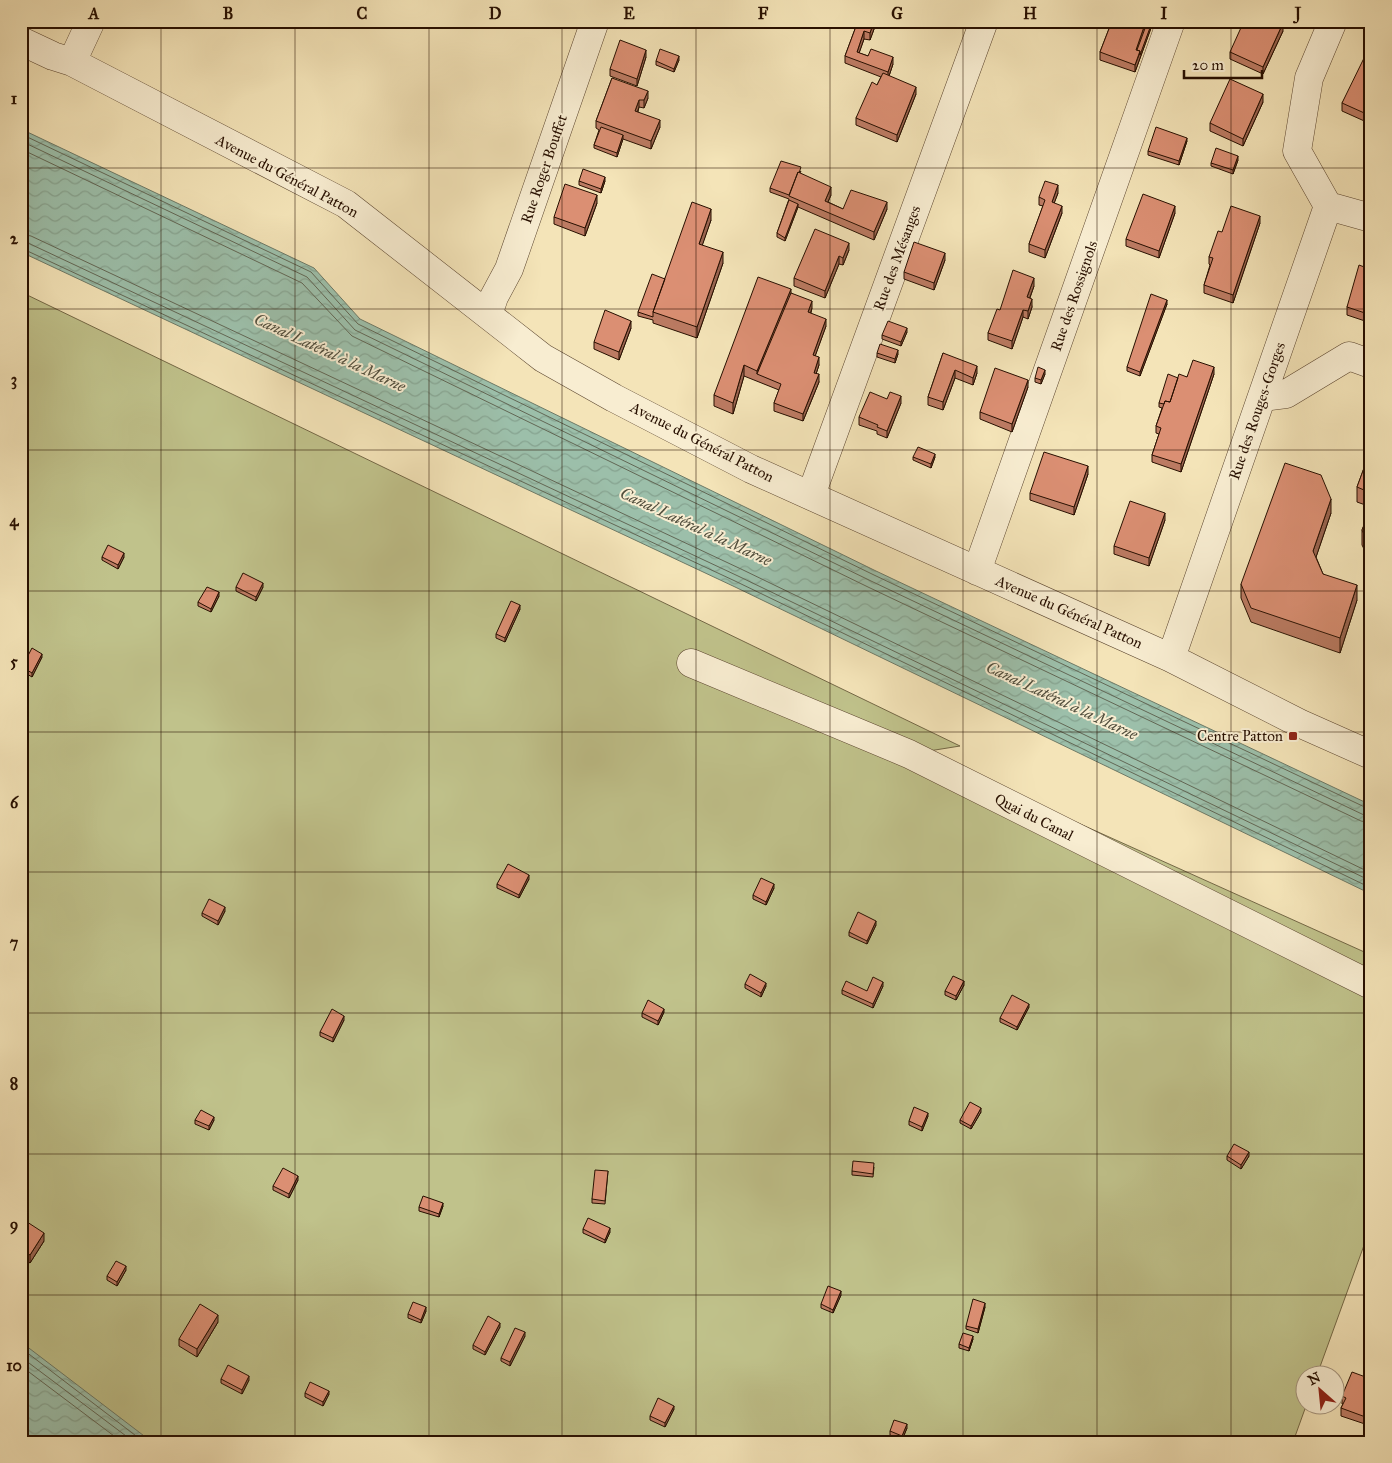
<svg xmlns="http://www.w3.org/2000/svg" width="1392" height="1463" font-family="'IM FELL Great Primer',serif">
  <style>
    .green { fill: #c0c28b; stroke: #746846 }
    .water { fill: url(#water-waves); stroke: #6d7966 }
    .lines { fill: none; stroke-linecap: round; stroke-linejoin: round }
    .shore { stroke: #626755; stroke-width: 1 }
    .minor-casing { stroke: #5a442e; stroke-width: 29 }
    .minor { stroke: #f8edd1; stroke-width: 28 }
    .wall { fill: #bc7b63; stroke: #270f00 }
    .shaded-wall { fill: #996450; stroke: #270f00 }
    .building { fill: #db8f73; stroke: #270f00 }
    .grid { fill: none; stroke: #270f00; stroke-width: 1; stroke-opacity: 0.55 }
    .poi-dot { fill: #8f2418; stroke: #f8edd1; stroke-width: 2 }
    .labels { text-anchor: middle; stroke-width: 4; stroke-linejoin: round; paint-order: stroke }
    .street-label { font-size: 15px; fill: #270f00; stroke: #f8edd1 }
    .poi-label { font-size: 15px; fill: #270f00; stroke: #f8edd1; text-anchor: end }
    .water-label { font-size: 16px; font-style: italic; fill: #504d3c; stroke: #f8edd1 }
    .neatline { fill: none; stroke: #270f00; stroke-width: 2 }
    .grid-label { font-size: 16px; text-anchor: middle; font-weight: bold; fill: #270f00 }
  </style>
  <defs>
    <pattern id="water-waves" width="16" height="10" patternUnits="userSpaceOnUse" patternTransform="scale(1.25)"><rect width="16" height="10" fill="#9cbfaa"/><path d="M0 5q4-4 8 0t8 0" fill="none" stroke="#86a390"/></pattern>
  </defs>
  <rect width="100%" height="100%" fill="#f4e4b8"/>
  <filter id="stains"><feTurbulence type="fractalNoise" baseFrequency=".004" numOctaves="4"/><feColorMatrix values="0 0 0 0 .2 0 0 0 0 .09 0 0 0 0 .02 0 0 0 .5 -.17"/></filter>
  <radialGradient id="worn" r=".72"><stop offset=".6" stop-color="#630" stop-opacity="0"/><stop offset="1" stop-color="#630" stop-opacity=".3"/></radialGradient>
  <path class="green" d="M21,292L960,746L910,754L1078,823L1371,955V1226L1317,1375L1304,1376L1306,1406L1293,1442H141L21,1365Z"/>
  <path class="water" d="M21,129L314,268L360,319L876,571L1371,805V894L733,586L21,252Z
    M21,1342L152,1442H21Z"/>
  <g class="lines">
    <path class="shore" d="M21,134L311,272L358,324L874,575L1371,810
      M21,141L307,277L355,330L871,581L1364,815L1371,816
      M21,149L302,283L352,336L868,587L1361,821L1371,823
      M21,234L31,236L741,569L1371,873
      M21,241L28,243L738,576L1371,881
      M21,248L735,581L1371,888
      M21,1348L144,1442
      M21,1357L134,1442
      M21,1366L122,1442"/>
    <g class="minor-casing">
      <path id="minor" d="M21,41L53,56L72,62L346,204L543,358L614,398L751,469L1171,658L1299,723L1371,755
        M72,62L91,21
        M1328,206L1297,151L1309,78L1333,21
        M488,315L494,297L509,269L595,21
        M1263,397L1286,394L1349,356L1371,364
        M811,495L984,21
        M977,571L1171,21
        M1171,658L1328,206L1371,218
        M691,663L909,754L1371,985"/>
    </g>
    <use href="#minor" class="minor"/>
  </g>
  <path class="wall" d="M510,21H526L523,27Z
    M858,21H877L870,40L864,39L859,53L893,64L889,76L916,94L897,142L856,125V118L877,85L881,77L845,63V56Z
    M1112,21H1149L1148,24L1151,28L1135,72L1100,60V52Z
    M1283,31L1263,74L1230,59V52Z
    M1371,56V124L1342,111V103Z
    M646,57L637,86L610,76V69Z
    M679,60L674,72L656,65V61Z
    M612,78L648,98L644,108L639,107L638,112L660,127L651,149L623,139L617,157L594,148V145L599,130L596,128V121Z
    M1263,102L1243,146L1210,131V123Z
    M1187,141L1179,165L1148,155V151Z
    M1238,160L1233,174L1211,166V163Z
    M801,171L800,173L831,195L828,202L843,209H887L874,240L798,207L785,241L777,237V233L789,199L770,192V188Z
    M579,181H605L601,193L579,185Z
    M1058,193L1054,203L1062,213L1045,258L1029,252V244L1043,206L1039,205V197Z
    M597,203L585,236L554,224V217Z
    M1175,213L1159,258L1126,246V239Z
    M711,220L702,245L723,263L697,338L653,323V320L638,316V312Z
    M1260,223L1233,303L1204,293V285L1210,265L1209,264V257L1222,232Z
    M849,250L843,265L839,264L825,298L794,286V278Z
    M1371,257V323L1347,315V307L1367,268Z
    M945,260L934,290L904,279V272Z
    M1034,286L1030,298L1032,307L1028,319L1023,317L1012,349L988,340V333L1000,310Z
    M791,293L812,308L811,313L826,326L815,356L819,365L816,374L819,382L803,421L774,411V403L779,390L744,376L733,414L714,406V395Z
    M1167,304L1140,376L1127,371V367Z
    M631,328L619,360L594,349V342Z
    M907,332L901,346L882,339V335Z
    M877,353L898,354L895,363L877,357Z
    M943,353L977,373L973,385L955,378L943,410L928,405V397Z
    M1045,374L1041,384L1035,382V378Z
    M1214,374L1181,472L1152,462V455L1159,434L1156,433V426L1162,408L1159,407V403L1178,378Z
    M1028,387L1012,432L980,419V412Z
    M887,399L901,403L887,438L877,434V431L859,425V417Z
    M1371,449V507L1357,502V487Z
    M913,457H935L931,468L913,460Z
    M1088,474L1074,515L1030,500V493Z
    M1371,508V563L1362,545V530Z
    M1331,513L1316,557L1323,574L1357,600L1340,653L1251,622L1241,598V584Z
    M1165,520L1149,566L1114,554V546Z
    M102,557H124L118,569L102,560Z
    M236,587H263L256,601L236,591Z
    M219,596L211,612L198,606V602Z
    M520,609L505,642L496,638V634Z
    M42,657L32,677L22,671V667Z
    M529,879L519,898L497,888V884Z
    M774,888L766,905L753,899V895Z
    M225,911L218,925L202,916V913Z
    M876,925L867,944L849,936V932Z
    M745,984L766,986L761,997L745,988Z
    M964,985L956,1000L945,995V991Z
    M883,986L873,1008L842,994V990L867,991Z
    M1029,1007L1017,1030L1000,1022V1018Z
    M664,1012L658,1025L642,1017V1013Z
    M344,1020L333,1042L320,1036V1032Z
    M981,1112L971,1129L960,1123V1120Z
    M928,1116L922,1131L909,1125V1121Z
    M195,1120H214L209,1130L195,1124Z
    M1227,1156H1249L1241,1169L1227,1160Z
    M874,1167L873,1177L852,1175V1171Z
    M608,1171L605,1204L592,1203V1199Z
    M298,1180L289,1198L273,1190V1186Z
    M443,1206L439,1217L419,1211V1207Z
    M21,1218L44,1241L30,1263L21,1257Z
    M583,1229L610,1232L605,1243L583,1233Z
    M126,1270L117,1286L107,1280V1276Z
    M841,1295L833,1313L821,1308V1304Z
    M985,1307L978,1333L966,1329V1326Z
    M426,1311L421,1323L408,1318V1314Z
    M218,1322L197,1357L179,1346V1339Z
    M500,1327L485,1355L473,1349V1345Z
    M525,1336L510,1366L501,1361V1358Z
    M973,1339L969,1351L959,1348V1344Z
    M221,1379L249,1380L242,1394L221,1383Z
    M1371,1379V1426L1341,1416V1408L1343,1404H1342V1396Z
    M305,1393L329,1394L323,1406L305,1397Z
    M674,1409L665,1427L650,1420V1416Z
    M907,1428L902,1440L890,1435V1431Z"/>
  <path class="shaded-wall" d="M523,21H526L523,27Z
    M874,21H877L870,40V33Z
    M1146,21H1149L1137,54L1136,50Z
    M1283,23V31L1263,74V67Z
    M1151,25V28L1135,72V65Z
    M864,31V39L857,59V52Z
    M646,50V57L637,86V79Z
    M679,56V60L674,72V69Z
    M893,57V64L888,79V72Z
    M916,87V94L897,142V135Z
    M648,91V98L644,108V100Z
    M1263,94V102L1243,146V139Z
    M639,100V107L635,118V111Z
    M660,120V127L651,149V141Z
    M623,135V139L617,157V153Z
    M1187,138V141L1179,165V161Z
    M1238,156V160L1233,174V170Z
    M605,177V181L601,193V189Z
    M1058,185V193L1052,209V202Z
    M831,187V195L825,208V201Z
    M597,195V203L585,236V228Z
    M887,202V209L874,240V232Z
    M798,204V207L785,241V238Z
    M1062,206V213L1045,258V250Z
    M1175,206V213L1159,258V251Z
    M711,209V220L699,255V244Z
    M1260,216V223L1233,303V295Z
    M849,243V250L843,265V258Z
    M723,252V263L697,338V327Z
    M945,253V260L934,290V283Z
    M839,256V264L825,298V291Z
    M1034,278V286L1027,305V297Z
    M791,289V300L757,374V371Z
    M1032,299V307L1028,319V311Z
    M1167,300V304L1140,376V372Z
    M812,301V308L808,320V312Z
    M1023,310V317L1012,349V341Z
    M826,319V326L813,362V355Z
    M631,321V328L619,360V352Z
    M907,328V332L901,346V342Z
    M898,350V354L895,363V359Z
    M819,357V365L814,380V373Z
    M744,365V376L733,414V403Z
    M977,366V373L973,385V378Z
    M1214,367V374L1181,472V464Z
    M955,370V378L943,410V402Z
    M1045,370V374L1041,384V380Z
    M819,374V382L803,421V414Z
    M1028,380V387L1012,432V424Z
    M901,396V403L887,438V431Z
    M935,454V457L931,468V464Z
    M1088,466V474L1074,515V507Z
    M1331,499V513L1313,566V551Z
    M1165,513V520L1149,566V558Z
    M124,553V557L118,569V565Z
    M263,583V587L256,601V597Z
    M1357,585V600L1340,653V638Z
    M219,592V596L211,612V609Z
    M520,605V609L505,642V638Z
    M42,654V657L32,677V673Z
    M529,875V879L519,898V895Z
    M774,884V888L766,905V902Z
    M225,907V911L218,925V921Z
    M876,921V925L867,944V941Z
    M964,981V985L956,1000V996Z
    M883,982V986L873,1008V1004Z
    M766,983V986L761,997V993Z
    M1029,1004V1007L1017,1030V1027Z
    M664,1009V1012L658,1025V1021Z
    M344,1016V1020L333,1042V1038Z
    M981,1108V1112L971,1129V1126Z
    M928,1113V1116L922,1131V1127Z
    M214,1117V1120L209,1130V1126Z
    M1249,1152V1156L1241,1169V1165Z
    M298,1176V1180L289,1198V1194Z
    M443,1203V1206L439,1217V1214Z
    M610,1228V1232L605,1243V1240Z
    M44,1233V1241L30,1263V1255Z
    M126,1266V1270L117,1286V1282Z
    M841,1291V1295L833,1313V1310Z
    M985,1303V1307L978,1333V1329Z
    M426,1307V1311L421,1323V1320Z
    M218,1315V1322L197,1357V1349Z
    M500,1323V1327L485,1355V1352Z
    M525,1332V1336L510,1366V1362Z
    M973,1336V1339L969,1351V1348Z
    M249,1376V1380L242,1394V1390Z
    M329,1391V1394L323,1406V1402Z
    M674,1406V1409L665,1427V1423Z
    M907,1424V1428L902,1440V1436Z"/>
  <path class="building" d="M858,21H874L870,33L864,31L857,52L868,56L871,49L893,57L888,72L845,56Z
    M1112,21H1146L1136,50L1140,51L1135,65L1100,52Z
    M1244,21H1278L1283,23L1263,67L1230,52Z
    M1147,23L1151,25L1140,55V51L1137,50Z
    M620,40L646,50L637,79L610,69Z
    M660,49L679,56L674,69L656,61Z
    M1366,54L1371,56V116L1342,103Z
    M883,73L916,87L897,135L856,118L872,82L877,85Z
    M612,78L648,91L644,100H639L635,111L660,120L651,141L596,121Z
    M1230,79L1263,94L1243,139L1210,123Z
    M601,127L623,135L617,153L594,145Z
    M1156,127L1187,138L1179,161L1148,151Z
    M1216,148L1238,156L1233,170L1211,163Z
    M781,161L801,167L799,173L798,172L789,195L770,188Z
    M583,169L605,177L601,189L579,181Z
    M798,172L831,187L825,201L843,209L851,190L887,202L874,232L789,196Z
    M1045,181L1058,185L1052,202L1062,206L1045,250L1029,244L1045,200L1039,197Z
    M565,184L597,195L585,228L554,217Z
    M1143,194L1175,206L1159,251L1126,239Z
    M789,200L798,204L785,238L777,233Z
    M692,202L711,209L699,244L723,252L697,327L653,312Z
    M1231,206L1260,216L1233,295L1204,285L1213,258L1209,257L1218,231L1222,232Z
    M815,229L849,243L843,258L839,256L825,291L794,278Z
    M914,242L945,253L934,283L904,272Z
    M1371,257V315L1347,307L1359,265L1367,268Z
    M1013,270L1034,278L1027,297L1032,299L1028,311L1023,310L1012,341L988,333L997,309L1000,310Z
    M652,274L665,279L653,312V317L638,312Z
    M758,277L791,289L757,371L744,365L733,403L714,395Z
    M791,293L812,301L808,312L826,319L813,355L819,357L814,373L819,374L803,414L774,403L781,384L757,374Z
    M1151,294L1167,300L1140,372L1127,367Z
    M605,310L631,321L619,352L594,342Z
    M888,321L907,328L901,342L882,335Z
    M880,344L898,350L895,359L877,353Z
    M943,353L977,366L973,378L955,370L943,402L928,397Z
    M1193,360L1214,367L1181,464L1152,455L1161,428L1156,426L1165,401L1170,402L1179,374L1187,377Z
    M1038,367L1045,370L1041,380L1035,378Z
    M995,368L1028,380L1012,424L980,412Z
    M1168,374L1178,378L1170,402L1165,401L1164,404L1159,403Z
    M870,392L887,399L890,392L901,396L887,431L877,427L878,425L859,417Z
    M918,447L935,454L931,464L913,457Z
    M1371,449V493L1357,487Z
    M1044,452L1088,466L1074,507L1030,493Z
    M1285,463L1321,475L1331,499L1313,551L1323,574L1357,585L1340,638L1251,608L1241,584Z
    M1130,501L1165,513L1149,558L1114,546Z
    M1371,508V549L1362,530Z
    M108,545L124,553L118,565L102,557Z
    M243,573L263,583L256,597L236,587Z
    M207,587L219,592L211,609L198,602Z
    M511,601L520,605L505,638L496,634Z
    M32,648L42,654L32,673L22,667Z
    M508,864L529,875L519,895L497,884Z
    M761,878L774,884L766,902L753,895Z
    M209,899L225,907L218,921L202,913Z
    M858,912L876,921L867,941L849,932Z
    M750,974L766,983L761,993L745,984Z
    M953,976L964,981L956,996L945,991Z
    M873,977L883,982L873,1004L842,990L846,981L867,991Z
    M1012,995L1029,1004L1017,1027L1000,1018Z
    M648,1000L664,1009L658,1021L642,1013Z
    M332,1009L344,1016L333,1038L320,1032Z
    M970,1102L981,1108L971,1126L960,1120Z
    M914,1107L928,1113L922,1127L909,1121Z
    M201,1110L214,1117L209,1126L195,1120Z
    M1234,1144L1249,1152L1241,1165L1227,1156Z
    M853,1161L874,1163L873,1174L852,1171Z
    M283,1168L298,1176L289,1194L273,1186Z
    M595,1170L608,1171L605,1201L592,1199Z
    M423,1196L443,1203L439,1214L419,1207Z
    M21,1218L44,1233L30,1255L21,1249Z
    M588,1218L610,1228L605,1240L583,1229Z
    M116,1261L126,1266L117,1282L107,1276Z
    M828,1286L841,1291L833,1310L821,1304Z
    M973,1299L985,1303L978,1329L966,1326Z
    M413,1302L426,1307L421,1320L408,1314Z
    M200,1304L218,1315L197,1349L179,1339Z
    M488,1316L500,1323L485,1352L473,1345Z
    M515,1328L525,1332L510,1362L501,1358Z
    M963,1333L973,1336L969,1348L959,1344Z
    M228,1365L249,1376L242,1390L221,1379Z
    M1352,1372L1371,1379V1419L1341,1408L1346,1398L1342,1396Z
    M310,1382L329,1391L323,1402L305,1393Z
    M658,1398L674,1406L665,1423L650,1416Z
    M894,1420L907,1424L902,1436L890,1431Z"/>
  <path class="grid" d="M161,21V1442M295,21V1442M429,21V1442M562,21V1442M696,21V1442M830,21V1442M963,21V1442M1097,21V1442M1231,21V1442M21,168H1371M21,309H1371M21,450H1371M21,591H1371M21,732H1371M21,872H1371M21,1013H1371M21,1154H1371M21,1295H1371"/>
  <rect class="poi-dot" x="1288" y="731" width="10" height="10" rx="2.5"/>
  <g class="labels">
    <g class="street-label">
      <text transform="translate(544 169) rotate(-71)" y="5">Rue Roger Bouffet</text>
      <text transform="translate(287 176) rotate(28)" y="5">Avenue du Général Patton</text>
      <text transform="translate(897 258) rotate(-70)" y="5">Rue des Mésanges</text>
      <text transform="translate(1074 296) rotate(-71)" y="5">Rue des Rossignols</text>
      <text transform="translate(1257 411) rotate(-71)" y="5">Rue des Rouges-Gorges</text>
      <text transform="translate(702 442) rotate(27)" y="5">Avenue du Général Patton</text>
      <text transform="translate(1069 612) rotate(24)" y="5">Avenue du Général Patton</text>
      <text transform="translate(1034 817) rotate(27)" y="5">Quai du Canal</text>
    </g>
    <g class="poi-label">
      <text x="1283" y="741">Centre Patton</text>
    </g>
    <g class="water-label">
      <text transform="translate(330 352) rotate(25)" y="6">Canal Latéral à la Marne</text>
      <text transform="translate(696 526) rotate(25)" y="6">Canal Latéral à la Marne</text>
      <text transform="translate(1062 700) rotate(25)" y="6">Canal Latéral à la Marne</text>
    </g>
  </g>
  <rect width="1392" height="1463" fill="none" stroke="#f4e4b8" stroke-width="55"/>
  <g transform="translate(1320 1390) rotate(333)"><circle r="24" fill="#f8edd1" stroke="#a4947d"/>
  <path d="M0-4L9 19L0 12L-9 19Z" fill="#8f2418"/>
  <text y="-8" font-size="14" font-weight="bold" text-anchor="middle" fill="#270f00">N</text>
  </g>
  <path d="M1184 70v8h78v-8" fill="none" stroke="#270f00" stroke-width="2.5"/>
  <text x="1192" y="70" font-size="15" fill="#270f00" stroke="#f8edd1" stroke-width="4" paint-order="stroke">20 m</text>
  <rect x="28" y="28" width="1336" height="1408" class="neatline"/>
  <g class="grid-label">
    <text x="94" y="19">A</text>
    <text x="228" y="19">B</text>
    <text x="362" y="19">C</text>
    <text x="495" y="19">D</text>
    <text x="629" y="19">E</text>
    <text x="763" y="19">F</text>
    <text x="897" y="19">G</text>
    <text x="1030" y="19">H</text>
    <text x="1164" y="19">I</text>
    <text x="1298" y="19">J</text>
    <text x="14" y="104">1</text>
    <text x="14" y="244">2</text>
    <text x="14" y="385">3</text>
    <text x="14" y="526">4</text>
    <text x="14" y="667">5</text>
    <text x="14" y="808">6</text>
    <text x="14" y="948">7</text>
    <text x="14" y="1089">8</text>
    <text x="14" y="1230">9</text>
    <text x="14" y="1371">10</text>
  </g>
  <rect width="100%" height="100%" filter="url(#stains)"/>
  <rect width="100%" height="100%" fill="url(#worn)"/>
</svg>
